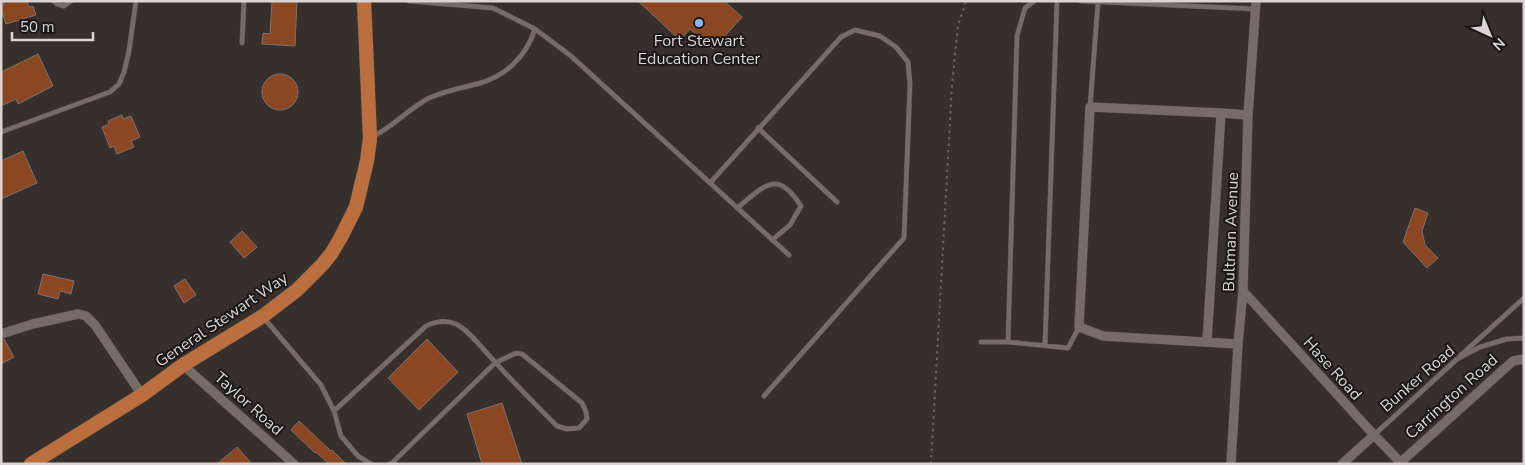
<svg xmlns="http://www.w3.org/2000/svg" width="1525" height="465" font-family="'Nunito Sans',sans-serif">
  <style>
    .building { fill: #8b4722; stroke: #7b726e }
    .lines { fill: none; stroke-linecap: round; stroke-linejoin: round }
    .service-casing { stroke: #534c48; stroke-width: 5.5 }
    .minor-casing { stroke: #534c48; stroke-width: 10 }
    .primary-casing { stroke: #534c48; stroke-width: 15 }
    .path { stroke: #6c6561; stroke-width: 2; stroke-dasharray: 2.5 4; stroke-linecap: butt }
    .service { stroke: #756c67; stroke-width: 4.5 }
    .minor { stroke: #756c67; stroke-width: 9 }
    .primary { stroke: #bb6e3e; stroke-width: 14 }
    .poi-dot { fill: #8bb9fc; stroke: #1b1816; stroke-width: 2 }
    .labels { text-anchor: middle; stroke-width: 4; stroke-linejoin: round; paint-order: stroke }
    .poi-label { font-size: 16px; fill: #dad5d2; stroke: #1b1816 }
    .street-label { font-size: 16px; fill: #dad5d2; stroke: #1b1816 }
  </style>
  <rect width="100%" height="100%" fill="#372f2b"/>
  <path class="building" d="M3,1H27L29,7L33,6L36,15L6,24L1,9V6L4,5Z
    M272,1H297L295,46L262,44L263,33L270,34Z
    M638,1H724L742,17L713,49L690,29L680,40Z
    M38,54L53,86L18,104L16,99L1,106V72Z
    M262 92a18 18 0 1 1 36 0a18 18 0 1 1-36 0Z
    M122,115L123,119L131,116L140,137L131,141L134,147L117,154L114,146L110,148L102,127L109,124L108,121Z
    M23,151L37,183L1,199V161Z
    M1415,208L1428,213L1422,231L1425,245L1438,258L1427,268L1403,242Z
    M242,231L257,247L244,258L230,242Z
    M43,274L74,281L71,294L60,291L58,299L38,294Z
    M185,279L196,295L184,303L174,286Z
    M4,339L14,357L1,364V340Z
    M427,339L458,372L419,410L388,378Z
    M502,403L522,464H482L467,414Z
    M299,421L331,451L332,450L346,464H329L316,452L315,453L291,430Z
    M237,447L252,464H217Z"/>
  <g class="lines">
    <g class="service-casing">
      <path id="service" d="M54,1L57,4L64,6L71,1
        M409,1L493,8L535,29L571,56L789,255
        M1081,1L1256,9
        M242,43L244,1
        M1090,107L1098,2
        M758,128L837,202
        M1,132L110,92L119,84L124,72L129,51L136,1
        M372,137C393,127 408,109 429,98C445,91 460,88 477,84C505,77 526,57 535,29
        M710,183L841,37L855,30L880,36L896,47L908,62L910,84L904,238L764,396
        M737,208C765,186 777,168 801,206L790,225L772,240
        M263,317L321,385L334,411L341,436L358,456L371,464
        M981,342H1008L1068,348L1079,327
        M1008,342L1017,36L1025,8L1034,1
        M1045,345L1057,1
        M1461,355L1524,298
        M334,411L426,326C436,321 446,320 456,324C468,329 485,352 495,362C515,384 536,405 557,426L567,429L579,428L587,419L586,412L582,403L522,354L516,353L495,363L392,463L389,464
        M1374,435L1457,359L1480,347L1507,339L1524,338"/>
    </g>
    <g class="minor-casing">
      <path id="minor" d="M1221,113L1090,107L1079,327L1103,336L1238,344
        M1243,291L1374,435L1402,464
        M1,334L33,324L78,314L86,316L95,325L142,395
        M1207,342L1221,113L1248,115
        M183,365L294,464
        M1401,462L1513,361L1524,359
        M1231,464L1238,344L1243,291L1248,115L1256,1
        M1342,464L1374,435"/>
    </g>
    <g class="primary-casing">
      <path id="primary" d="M31,464L142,395L183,365L263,316L297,290L321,266L331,254L341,237L356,207L367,161L370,138L364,1"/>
    </g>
    <path class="path" d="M931,464L952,85L958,25L966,1"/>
    <use href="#service" class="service"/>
    <use href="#minor" class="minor"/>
    <use href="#primary" class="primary"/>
  </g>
  <circle class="poi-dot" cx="699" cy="23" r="5"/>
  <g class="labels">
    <g class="poi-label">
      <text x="699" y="46">Fort Stewart<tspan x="699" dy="18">Education Center</tspan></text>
    </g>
    <g class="street-label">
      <text transform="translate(1230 232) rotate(-88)" y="6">Bultman Avenue</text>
      <text transform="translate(221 319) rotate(-34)" y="6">General Stewart Way</text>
      <text transform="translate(1333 368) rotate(48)" y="6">Hase Road</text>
      <text transform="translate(1417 378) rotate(-41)" y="6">Bunker Road</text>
      <text transform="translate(1451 396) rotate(-42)" y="6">Carrington Road</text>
      <text transform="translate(249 403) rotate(42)" y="6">Taylor Road</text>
    </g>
  </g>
  <rect width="1525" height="465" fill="none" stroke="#dad5d2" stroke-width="5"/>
  <g transform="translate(1490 35) rotate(136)" stroke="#1b1816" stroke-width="4" paint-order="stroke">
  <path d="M0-4L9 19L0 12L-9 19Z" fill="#dad5d2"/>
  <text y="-8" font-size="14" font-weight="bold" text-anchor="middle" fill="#dad5d2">N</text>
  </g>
  <path d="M12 32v8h81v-8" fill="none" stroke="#dad5d2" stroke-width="2.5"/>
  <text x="20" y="32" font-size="15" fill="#dad5d2" stroke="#1b1816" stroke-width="4" paint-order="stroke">50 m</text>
</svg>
